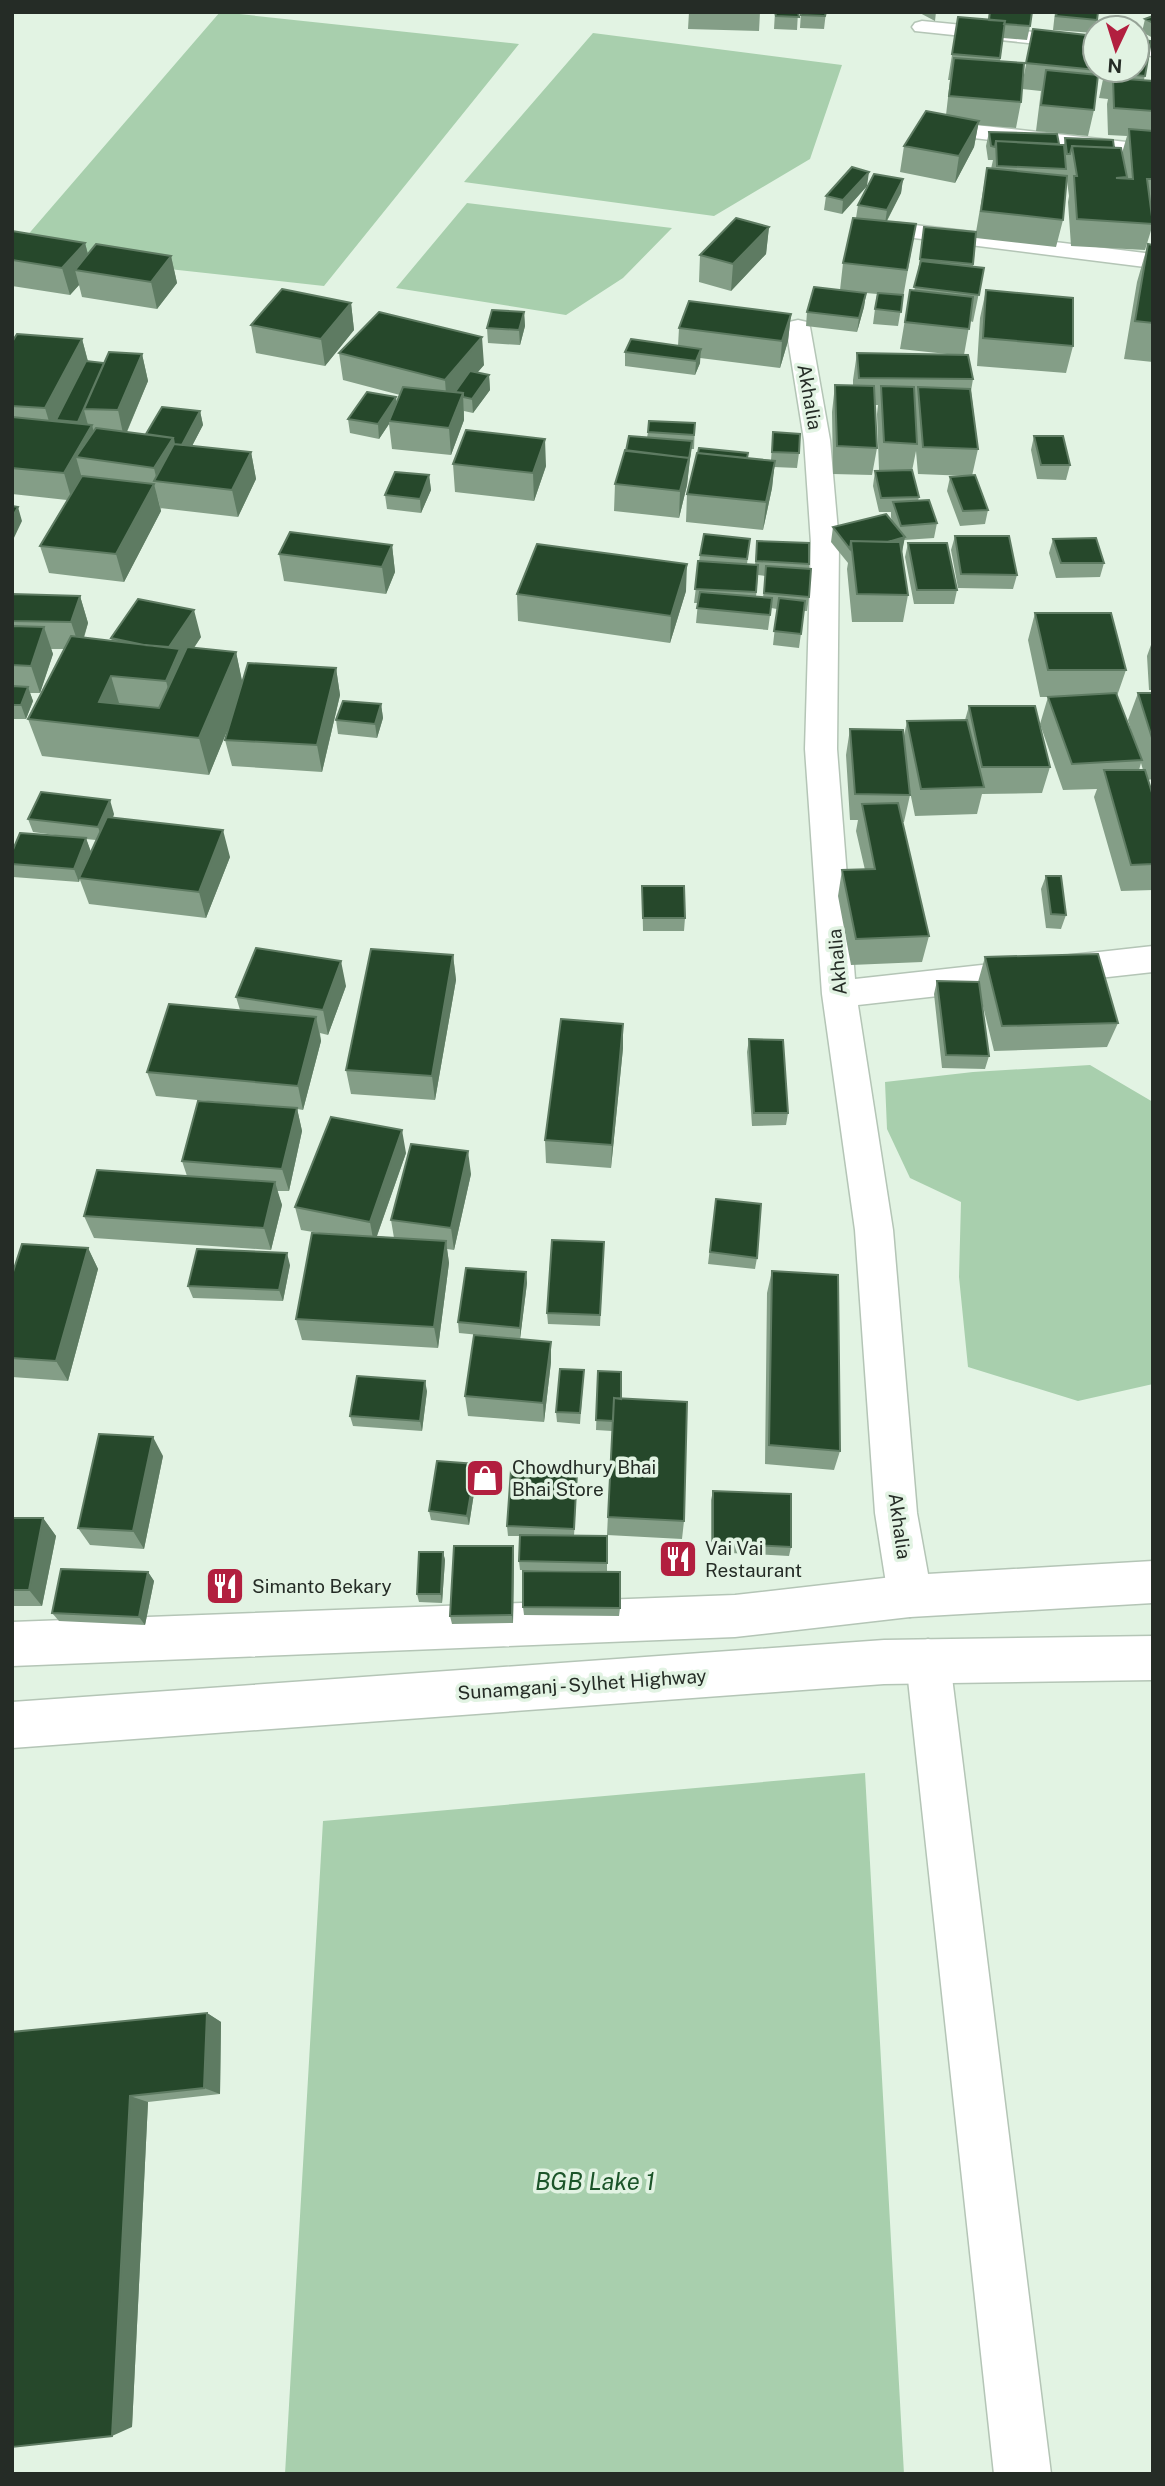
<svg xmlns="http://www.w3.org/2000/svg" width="1165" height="2486" font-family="'Public Sans',sans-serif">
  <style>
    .water { fill: #a8cfad }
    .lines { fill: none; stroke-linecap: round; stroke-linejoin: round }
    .minor-casing { stroke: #b4c5b6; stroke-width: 3 }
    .major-casing { stroke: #b4c5b6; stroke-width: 3 }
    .minor { fill: #fff; fill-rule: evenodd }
    .major { fill: #fff; fill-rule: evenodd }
    .wall { fill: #849e87; fill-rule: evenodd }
    .shaded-wall { fill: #5e7b62 }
    .building { fill: #26482b; stroke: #5e7b62; stroke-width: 2 }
    .labels { text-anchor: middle; stroke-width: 7; stroke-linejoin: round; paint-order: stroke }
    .street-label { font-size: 19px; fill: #252c26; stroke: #e2f3e3 }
    .poi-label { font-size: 19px; fill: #252c26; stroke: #e2f3e3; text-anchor: start }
    .near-water-label { font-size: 24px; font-style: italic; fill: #1b5429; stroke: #e2f3e3 }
  </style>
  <rect width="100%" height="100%" fill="#e2f3e3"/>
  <path class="water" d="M220,12L519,44L324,286L13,252Z
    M593,33L842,65L810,159L714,216L464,182Z
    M467,203L672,228L623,278L566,315L396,288Z
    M1090,1065L1153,1102V1384L1078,1401L968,1367L959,1277L961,1202L910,1178L887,1129L885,1082L973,1072Z
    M865,1773L904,2474H285L323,1821Z"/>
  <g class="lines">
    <g class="minor-casing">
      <path id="minor" d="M922,21L1095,38V50L915,31L912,27L915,23Z
        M1137,43L1153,44V56L1137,55Z
        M931,120L1153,145V159L923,132L920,127L923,122Z
        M898,223L1153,254V268L890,235L886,230L890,225Z
        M798,320L807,322L810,327L830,440L839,543L837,749L855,979L1153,946V972L858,1005L893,1230L917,1513L932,1596L925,1611L910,1617L895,1611L888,1596L875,1513L855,1230L822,994L805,749L811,543L804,440L786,327L789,322Z
        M928,1639L944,1645L950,1661L1051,2474H994L906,1661L912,1645Z"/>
    </g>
    <g class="major-casing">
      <path id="major" d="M1153,1561V1603L910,1617L735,1637L12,1666V1622L735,1595L910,1575Z
        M1153,1636V1680L884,1684L12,1748V1702L884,1640Z"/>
    </g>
    <use href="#minor" class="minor"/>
    <use href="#major" class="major"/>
  </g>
  <path class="wall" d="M689,12H760L759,31L688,29Z
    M775,12H798L797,30L774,29Z
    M801,12H826L824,29L800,28Z
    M918,12H936L935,21Z
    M989,12L1030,26L1027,40L1003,38L1000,61L1023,80L1033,29L1097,70L1094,110L1088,136L1036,131L1041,91L1022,89L1021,102L1016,128L978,125L974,147L955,183L900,172L904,146L946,115L950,80H948L958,17L988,20Z
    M1055,12H1098L1094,33L1053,30Z
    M1153,16V38L1142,32L1145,19Z
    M1151,41L1144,80L1153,81V206H1151L1153,224L1145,250L1071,246L1068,202L1069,196L1067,181L1063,220L1056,247L976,238L973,267L984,268L973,322L970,321L964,355L973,379L971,391L978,449L972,476L988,510L985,524L960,526L947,491L950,477L968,476L918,474L916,451L912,471L919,497L918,501L937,523L934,538L904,540L902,552L908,595L903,622H852L847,569L848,563L831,542L833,527L892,522L891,517V512H879L873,486L875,471H901L879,470L877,414L878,405H875L877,448L872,475L833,474L832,412L835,385H853V380L857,353L947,354L900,349L910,290L914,291L917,279L924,227L976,232L987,168L991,169L993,160H988L986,146L989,132L1059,144L1064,145L1065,138L1114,148L1122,153L1127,136L1108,135L1107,104L1108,99L1099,98L1105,70H1137Z
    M903,179L901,193L887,221L916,224L898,326L873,324L877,294L866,293L864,307L857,332L806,326L807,312L840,290L843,263L856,218L858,205Z
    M867,186L842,214L824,210L826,196Z
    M769,227L766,254L731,291L699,282L700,255Z
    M12,231L85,243L88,254L171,256L177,283L157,309L82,297L79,285L70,295L12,286Z
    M1148,244L1153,245V362L1124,359L1137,282Z
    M986,290L1073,346L1066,373L977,366L980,318Z
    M351,303L354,330L325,366L256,353L251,325Z
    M524,312L525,326L520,345L488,343L487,328Z
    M791,314L788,341L780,368L700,358V363L695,375L625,366V352L678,346L679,328Z
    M82,339L88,361L104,363L142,354L148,381L127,432L146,434L200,411L203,425L192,446L251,452L256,479L238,517L160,508L157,495L161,511L124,582L49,573L40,546L67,500L12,494V342Z
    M339,353L484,365L477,373L489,375L490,390L473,413L464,411V420L451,455L392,449L389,424L379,439L350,433L348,419L397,402L400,395L343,380Z
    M695,423L694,449H691L687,485L679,518L614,511L615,484L626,451L647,438L648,432Z
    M773,432L799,453L797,468L774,467L772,488L763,530L686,522L687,494L748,453L747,458L771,460Z
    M1034,436L1070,465L1066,480L1037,479L1031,450Z
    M453,464L546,466L534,501L455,492Z
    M429,475L431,490L421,513L387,509L385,495Z
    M955,536L1017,575L1013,589L958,588L951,550Z
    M750,539L747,564L755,565L757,541L809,564V597L807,611H804L799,648L773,645L777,609L771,608L768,630L696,623L698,603H694L700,555ZM758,575L765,576L763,598L756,597Z
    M1053,539L1104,563L1100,577L1056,578L1049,553Z
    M908,543L957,590L954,604H914L905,557Z
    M392,545L395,572L386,594L284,581L279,554Z
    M686,591L670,643L518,621L517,594Z
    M12,594L80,596L88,623L84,638L112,641L111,638L201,637L194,648L236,652L242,682L336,668L340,695L322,772L232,766L225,740L230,723L209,775L42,756L28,719L64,649H51L53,654L40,693H30L33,701L26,719H12Z
    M1035,613L1126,670L1117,696L1133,737L1128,720L1138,693H1153V779L1148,780L1153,796V890L1121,891L1094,797L1097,789L1063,790L1040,724L1048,697H1040L1028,640ZM1141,763L1143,770H1139Z
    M1152,642H1153V690H1149L1147,656Z
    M381,704L383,718L377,738L338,734L336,720Z
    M969,706L1050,767L1042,793L982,794L977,814L915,816L908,782L910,795L904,822H902L929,936L922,962L851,965L838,896L842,870H865L856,831L858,820H850L846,755L850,729L904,736L907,721L965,720Z
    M114,814L113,818L230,857L206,918L89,904L80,880L79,882L13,877L12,852L77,838L33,832L28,819ZM86,839L96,840L91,852Z
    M1046,876L1066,915L1061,929L1046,928L1041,889Z
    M642,886L685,918L684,931H643Z
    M453,955L456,980L435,1100L351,1094L346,1070Z
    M985,957L1118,1023L1107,1047L994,1051L980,994L989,1056L985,1069L942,1068L934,994L937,981L978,982Z
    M346,986L328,1035L320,1033L321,1041L303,1110L297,1109L302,1131L289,1191H277L282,1205L271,1250L94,1238L84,1216L187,1176L182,1161L239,1104L156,1096L147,1072L240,1010L236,997Z
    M623,1024V1048L611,1168L546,1163L545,1140Z
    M749,1039L788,1113L786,1125L752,1126L747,1052Z
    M406,1153L377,1236L394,1238L391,1220L471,1174L454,1250L447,1249L449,1263L438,1348L302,1340L296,1319L319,1233L301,1230L295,1207Z
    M716,1199L757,1258L755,1269L708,1264Z
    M604,1242L600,1326L548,1324L547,1313Z
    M88,1248L98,1269L68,1381L12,1377V1269L13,1271Z
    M290,1265L283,1301L193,1298L188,1286Z
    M772,1271L840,1451L834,1470L765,1464L767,1293Z
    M526,1272L527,1283L520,1339L459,1333L458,1322Z
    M551,1342V1362L544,1422L468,1416L465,1396Z
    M584,1370L580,1424L557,1422L556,1412Z
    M598,1371L621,1399L684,1521L682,1539L607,1535L612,1431L596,1430Z
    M427,1391L422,1431L353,1426L350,1416Z
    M163,1456L144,1549L90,1545L78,1528Z
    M476,1464L477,1474L469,1525L431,1520L429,1511Z
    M577,1482L574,1536H607V1571L520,1570L519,1561L520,1536H508L507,1526Z
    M713,1491L791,1547L789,1556L711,1552V1500Z
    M12,1518H43L56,1536L42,1606H12Z
    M443,1552L445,1560L442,1603L419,1602L417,1594Z
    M514,1555L513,1623L452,1624L450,1616Z
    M148,1572L154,1581L145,1625L59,1621L52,1613Z
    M523,1607L620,1608L619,1616L524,1615Z
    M207,2013L221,2022L220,2094L148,2102L132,2427L12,2032Z"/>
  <path class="shaded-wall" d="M979,121L974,147L955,183L959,156Z
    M869,172L867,186L842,214L843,200Z
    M903,179L901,193L885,224L887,210Z
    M769,227L766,254L731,291L733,264Z
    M85,243L92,270H75L79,285L70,295L62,268Z
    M171,256L177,283L157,309L151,282Z
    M866,293L864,307L857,332L859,318Z
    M351,303L354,330L325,366L321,339Z
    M524,312L525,326L520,345L519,330Z
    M791,314L788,341L780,368L782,341Z
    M482,337L484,365L447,407L445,380Z
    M82,339L89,366L53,435L45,408Z
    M701,349L700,363L695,375L696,361Z
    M142,354L148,381L124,438L118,410Z
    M489,375L490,390L473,413L472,399Z
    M463,393L464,420L451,455L449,428Z
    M396,397L398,411L389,421V424L379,439L378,424Z
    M84,410L88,425L82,436L78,422Z
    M200,411L203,425L183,463L180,449Z
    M92,425L99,452L76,457L83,482L72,501L64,473Z
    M173,438L179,465L157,481L154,468Z
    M545,439L546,466L534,501L533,473Z
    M692,441L687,485L679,518L680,491Z
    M251,452L256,479L238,517L232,490Z
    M775,461L772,488L763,530L766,502Z
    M429,475L431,490L421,513L420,499Z
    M154,484L161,511L124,582L116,554Z
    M18,507L22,521L12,542V518Z
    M905,537L902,552L852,551Z
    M392,545L395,572L386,594L382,567Z
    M687,564L686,591L670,643L671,616Z
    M80,596L88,623L80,649L71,622Z
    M194,610L201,637L184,662L176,719L166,681L168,649Z
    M44,627L53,654L40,693L31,666Z
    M236,652L244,690L209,775L199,738Z
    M336,668L340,695L322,772L317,745Z
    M111,676L122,713L99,702Z
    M28,687L33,701L26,719L21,705Z
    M381,704L383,718L377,738L375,724Z
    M110,800L114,814L103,841L98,827Z
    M223,830L230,857L206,918L199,892Z
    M86,838L91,852L79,878V882L74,869Z
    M453,955L456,980L435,1100L432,1076Z
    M341,961L346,986L328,1035L323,1010Z
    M316,1017L321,1041L303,1110L298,1086Z
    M623,1024V1048L611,1168L612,1145Z
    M297,1108L302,1131L289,1191L282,1169Z
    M402,1130L406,1153L374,1244L370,1222Z
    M468,1151L471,1174L454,1250L451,1228Z
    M275,1182L282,1205L271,1250L264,1228Z
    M446,1241L449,1263L438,1348L434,1327Z
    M88,1248L98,1269L68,1381L56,1361Z
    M287,1253L290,1265L283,1301L279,1290Z
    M526,1272L527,1283L520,1339V1328Z
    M551,1342V1362L544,1422L543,1403Z
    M425,1381L427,1391L422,1431L420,1421Z
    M153,1437L163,1456L144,1549L133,1531Z
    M476,1464L477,1474L469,1525L467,1516Z
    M43,1518L56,1536L42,1606L29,1590Z
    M513,1546L514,1555L513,1623L512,1615Z
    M443,1552L445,1560L442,1603L441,1594Z
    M148,1572L154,1581L145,1625L139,1617Z
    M207,2013L221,2022L220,2094L204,2088Z
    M130,2096L148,2102L132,2427L112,2436Z"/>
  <path class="building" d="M775,12H798L799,17L776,16Z
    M801,12H826L825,16L801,15Z
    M990,12H1032L1030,26L1004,24L1005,21L989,20Z
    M1057,12H1098L1097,20L1056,16Z
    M1153,16V23L1145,19Z
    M958,17L1005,21L1000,58L952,54Z
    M1033,29L1095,36V70H1097L1026,63Z
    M1137,39L1151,41L1145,76L1105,72L1106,70H1137Z
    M954,58L1024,63L1021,102L949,96Z
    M1046,70L1098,75L1094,110L1041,105Z
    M1113,78L1153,81V111L1114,108Z
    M926,111L979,121L959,156L904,146Z
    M1129,129L1153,131V179H1147L1153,224L1077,219L1074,176H1077L1072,146L1121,148L1127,177L1116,178L1133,179Z
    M989,132L1057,134L1059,144L996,141L995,147L991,146Z
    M1065,138L1113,140L1114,148L1072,146L1070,154H1067Z
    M996,141L1064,145L1066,169L997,166Z
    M852,167L869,172L843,200L826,196Z
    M987,168L1067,176L1063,220L981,211Z
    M874,174L903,179L887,210L858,205Z
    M736,218L769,227L733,264L700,255Z
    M853,218L916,224L907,270L843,263Z
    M924,227L976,232L973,264L920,259Z
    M12,231L85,243L62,268L12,260Z
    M96,244L171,256L151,282L75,270Z
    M1148,244L1153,245V323L1135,321Z
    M921,261L984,268L979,295L914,287Z
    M814,287L866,293L859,318L807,312Z
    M282,289L351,303L321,339L251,325Z
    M910,290L973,297L969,329L905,322Z
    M986,290L1073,298V346L983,338Z
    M878,293L903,295L901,312L875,309Z
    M689,301L791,314L782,341L679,328Z
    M492,310L524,312L519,330L487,328Z
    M379,312L482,337L445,380L339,353Z
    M17,334L82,339L45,408L12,406V342Z
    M631,339L701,349L696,361L625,352Z
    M109,352L142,354L118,410L84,409Z
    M857,353L968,355L973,379L859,378Z
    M86,361L104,363L78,422L56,420Z
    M470,371L489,375L472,399L463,397V393L455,392Z
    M835,385L874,386L877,448L837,446Z
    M881,386L914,387L917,444L884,442Z
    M403,387L463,393L449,428L389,421Z
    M918,387L970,389L978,449L923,447Z
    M367,392L396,397L378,424L348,419Z
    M162,407L200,411L182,445L174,444L173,438L146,434Z
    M12,417L92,425L64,473L12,468Z
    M649,421L695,423L694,435L648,432Z
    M96,428L173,438L154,468L76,457Z
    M466,430L545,439L533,473L453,464Z
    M773,432L800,434L799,453L772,452Z
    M629,436L692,441L689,459V458L626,451Z
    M1034,436H1063L1070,465H1041Z
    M174,444L251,452L232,490L154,481Z
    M699,448L748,453L747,458L698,453Z
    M625,450L689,458L680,491L615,484Z
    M697,453L775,461L766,502L687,494Z
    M912,470L919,497L881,498L875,471Z
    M395,472L429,475L420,499L385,495Z
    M975,475L988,510L963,511L950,477Z
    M82,476L154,484L116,554L40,546Z
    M929,500L937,523L901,526L893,502Z
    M12,506L18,507L12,518Z
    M886,514L905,537L888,542L851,541L850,549L833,527Z
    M290,532L392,545L382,567L279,554Z
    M704,534L750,539L747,559L700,555Z
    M955,536H1009L1017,575L961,574Z
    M1096,538L1104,563H1061L1053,539Z
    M757,541L809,543V564L756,561Z
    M851,541L900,542L908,595L857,594Z
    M908,543H947L957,590H917Z
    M537,544L687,564L671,616L517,594Z
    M698,561L758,565L756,592L695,589Z
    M766,566L811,569L809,597L764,593Z
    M700,592L772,598L770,615L697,608Z
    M12,594L80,596L71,622L12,621Z
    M779,598L805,601L801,634L774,631Z
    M138,599L194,610L169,647L144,645L111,638Z
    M1035,613H1111L1126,670H1048Z
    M12,626L44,627L31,666L12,665Z
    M71,636L180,649L166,681L111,676L99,702L159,708L187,647L236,652L199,738L28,719Z
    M248,663L336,668L317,745L225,740Z
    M12,686L28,687L21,705H12Z
    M1116,693L1142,760L1072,764L1048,697Z
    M1138,693H1153V741Z
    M343,701L381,704L375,724L336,720Z
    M969,706H1035L1050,767H982Z
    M967,720L984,787L921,789L907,721Z
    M850,729L903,730L910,795L855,794Z
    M1104,770H1145L1153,796V864L1131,865Z
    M41,792L110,800L98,827L28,819Z
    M898,803L929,936L856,939L842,870L875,869L862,804Z
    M107,817L223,830L199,892L79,878Z
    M20,833L86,838L74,869L12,864V852Z
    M1046,876H1061L1066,915L1051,914Z
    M642,886H684L685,918H643Z
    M256,948L341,961L323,1010L236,997Z
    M371,949L453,955L432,1076L346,1070Z
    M1098,954L1118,1023L1002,1026L985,957Z
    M937,981L979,982L989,1056L946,1055Z
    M169,1004L316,1017L298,1086L147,1072Z
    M561,1019L623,1024L612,1145L545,1140Z
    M749,1039L783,1040L788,1113H754Z
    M198,1101L297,1108L282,1169L182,1161Z
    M331,1117L402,1130L370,1222L295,1207Z
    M411,1144L468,1151L451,1228L391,1220Z
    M97,1170L275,1182L264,1228L84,1216Z
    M716,1199L761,1204L757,1258L710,1252Z
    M312,1233L446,1241L434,1327L296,1319Z
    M552,1240L604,1242L600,1315L547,1313Z
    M22,1244L88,1248L56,1361L12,1358V1275Z
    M197,1249L287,1253L279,1290L188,1286Z
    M466,1268L526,1272L520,1328L458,1322Z
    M772,1271L838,1275L840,1451L769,1445Z
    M474,1335L551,1342L543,1403L465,1396Z
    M560,1369L584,1370L580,1413L556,1412Z
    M598,1371L621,1372V1399L614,1398L613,1421L596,1420Z
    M357,1376L425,1381L420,1421L350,1416Z
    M614,1398L687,1402L684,1521L608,1517Z
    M99,1434L153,1437L133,1531L78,1528Z
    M437,1461L476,1464L467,1516L429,1511Z
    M511,1470L577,1472L574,1529L507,1526Z
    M713,1491L791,1494V1547L713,1543Z
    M12,1518H43L29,1590H12Z
    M520,1535L607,1536V1563L519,1561Z
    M454,1546H513L512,1615L450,1616Z
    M419,1552H443L441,1594H417Z
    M61,1569L148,1572L139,1617L52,1613Z
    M523,1571L620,1572V1608L523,1607Z
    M207,2013L204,2088L130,2096L112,2436L12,2447V2032Z"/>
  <defs>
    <g id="shop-square" transform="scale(2.0125)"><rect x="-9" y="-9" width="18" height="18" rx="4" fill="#b21f3f" stroke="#e2f3e3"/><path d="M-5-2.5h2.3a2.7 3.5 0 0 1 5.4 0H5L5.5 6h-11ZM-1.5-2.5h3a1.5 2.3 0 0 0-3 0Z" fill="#fff"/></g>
    <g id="restaurant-square" transform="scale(2.0125)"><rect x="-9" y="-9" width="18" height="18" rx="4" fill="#b21f3f" stroke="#e2f3e3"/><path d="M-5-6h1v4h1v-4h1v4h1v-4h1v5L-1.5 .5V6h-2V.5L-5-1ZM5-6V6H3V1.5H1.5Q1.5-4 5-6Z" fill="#fff"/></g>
  </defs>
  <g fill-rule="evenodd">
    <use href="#shop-square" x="485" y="1478"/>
    <use href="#restaurant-square" x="678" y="1559"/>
    <use href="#restaurant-square" x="225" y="1586"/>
  </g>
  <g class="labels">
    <g class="street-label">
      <text transform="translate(810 397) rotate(80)" y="7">Akhalia</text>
      <text transform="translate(837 962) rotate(-95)" y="7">Akhalia</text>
      <text transform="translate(900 1526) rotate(82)" y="7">Akhalia</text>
      <text transform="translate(582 1684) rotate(-4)" y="7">Sunamganj - Sylhet Highway</text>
    </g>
    <g class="poi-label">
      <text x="512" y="1474">Chowdhury Bhai<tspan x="512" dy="22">Bhai Store</tspan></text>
      <text x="705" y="1555">Vai Vai<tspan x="705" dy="22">Restaurant</tspan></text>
      <text x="252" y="1593">Simanto Bekary</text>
    </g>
    <g class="near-water-label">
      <text x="595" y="2190">BGB Lake 1</text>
    </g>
  </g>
  <rect width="1165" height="2486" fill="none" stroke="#252c26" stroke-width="28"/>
  <g transform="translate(1116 49) rotate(184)"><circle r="33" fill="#e2f3e3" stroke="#96a397" stroke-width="2"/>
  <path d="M0-5L12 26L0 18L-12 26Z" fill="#b21f3f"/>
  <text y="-10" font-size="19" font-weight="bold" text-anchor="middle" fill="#252c26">N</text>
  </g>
</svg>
